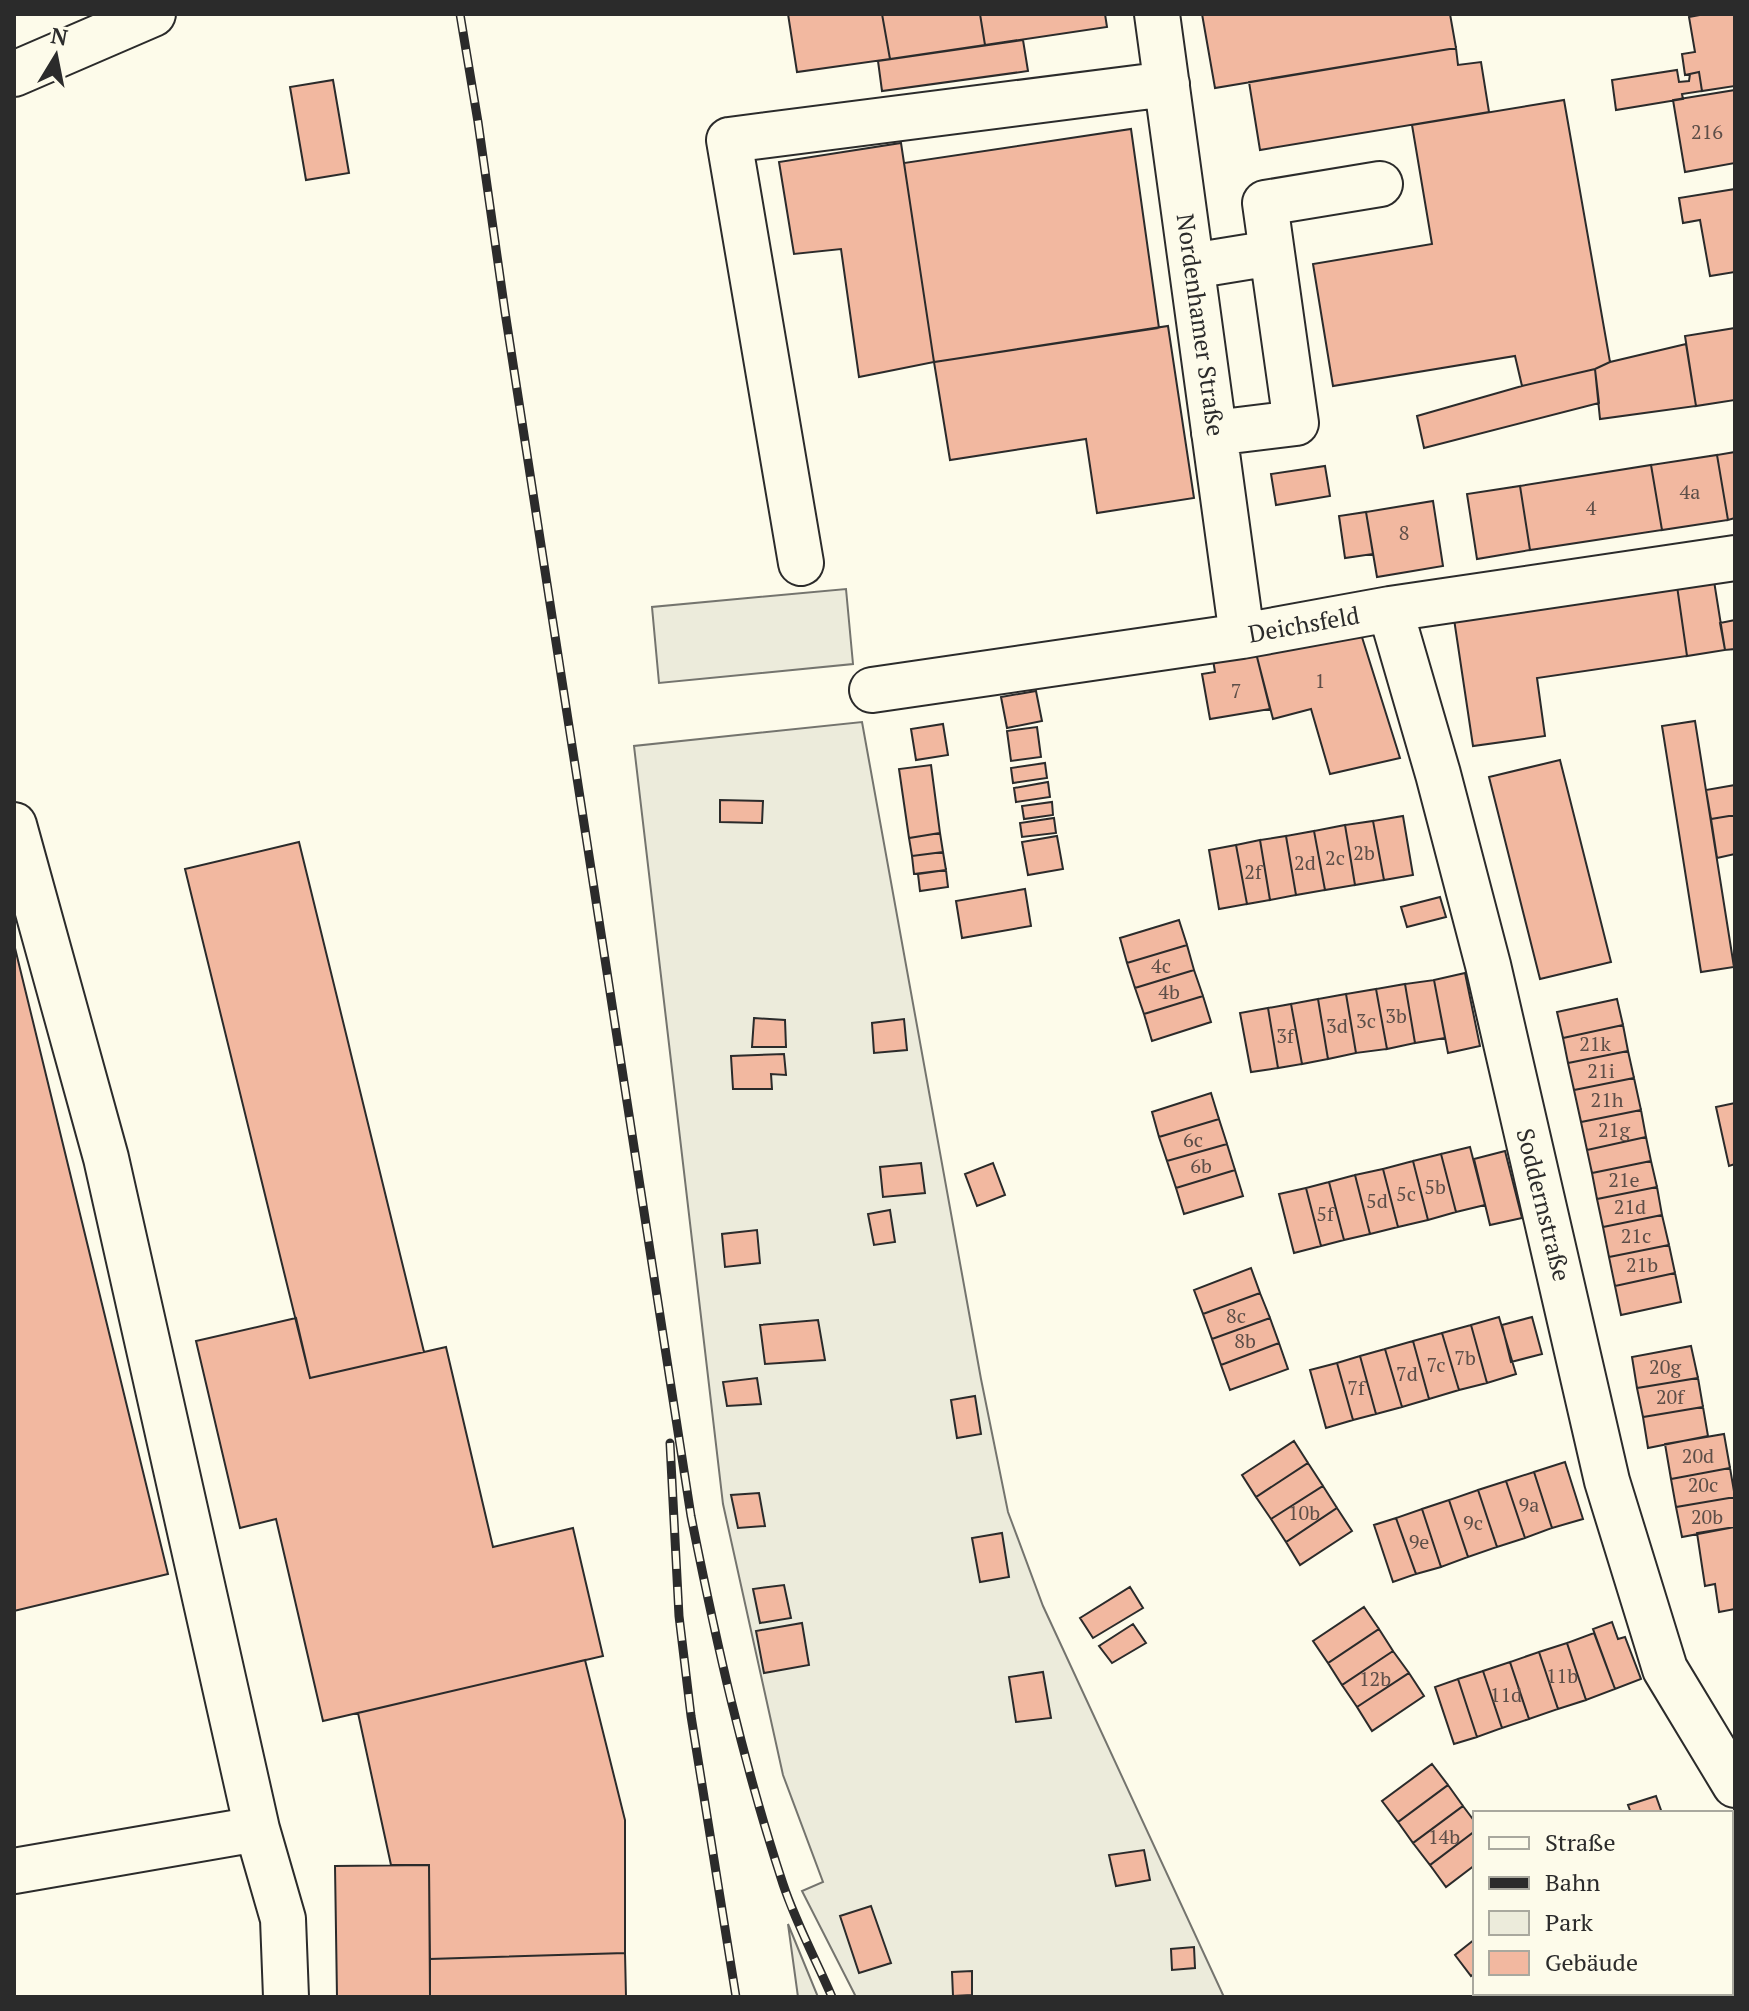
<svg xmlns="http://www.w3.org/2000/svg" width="1749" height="2011" font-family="'PT Serif',serif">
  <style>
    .green { fill: #ecebdb; stroke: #74746e; stroke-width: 2 }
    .building { fill: #f2b8a0; stroke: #2b2b2b; stroke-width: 2 }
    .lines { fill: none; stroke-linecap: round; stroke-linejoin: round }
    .minor-casing { stroke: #2b2b2b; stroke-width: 48 }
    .minor { stroke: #fdfbea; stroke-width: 44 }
    .rail-casing { stroke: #2b2b2b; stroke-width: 9 }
    .rail { stroke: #fdfbea; stroke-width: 6; stroke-dasharray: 18; stroke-linecap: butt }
    .labels { text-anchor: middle; stroke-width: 6; stroke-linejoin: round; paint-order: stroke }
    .number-label { font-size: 20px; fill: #5d4e48 }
    .street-label { font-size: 24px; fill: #2b2b2b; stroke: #fdfbea }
  </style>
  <rect width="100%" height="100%" fill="#fdfbea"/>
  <path class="green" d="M846,589L853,664L659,683L652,607Z
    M862,722L981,1379L1008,1512L1043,1606L1224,1997H856L802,1891L823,1882L783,1775L723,1504L634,746Z
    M788,1924L818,1997H798Z"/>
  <path class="building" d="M788,14H882L890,59L797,72Z
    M882,14H980L985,45L890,59Z
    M980,14H1105L1107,27L985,45Z
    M1202,14H1450L1456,48L1215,88Z
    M1705,14H1735V86L1702,91L1699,72L1685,75L1682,54L1695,52L1689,17Z
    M1023,40L1028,71L882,91L878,61Z
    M1456,48L1458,65L1481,62L1489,112L1260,150L1249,82Z
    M1677,70L1679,82L1689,81L1690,74L1699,72L1702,91L1682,94L1683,99L1616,110L1612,80Z
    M333,80L349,173L306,180L290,87Z
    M1735,90V163L1685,172L1673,100Z
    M1564,100L1610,362L1595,369L1522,386L1515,356L1333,386L1313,264L1432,244L1412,125Z
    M1131,129L1159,328L934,362L904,163Z
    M901,143L934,362L859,377L841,249L794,254L779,162Z
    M1735,189V272L1710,276L1700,220L1683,223L1679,198Z
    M1168,326L1194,498L1097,513L1086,439L950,460L934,362Z
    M1735,328V400L1696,406L1685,336Z
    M1686,344L1696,406L1600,419L1595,369L1610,362Z
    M1595,369L1599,403L1424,448L1417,416L1522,386Z
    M1735,452V518L1728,520L1717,455Z
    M1717,455L1728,520L1662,530L1651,465Z
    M1651,465L1662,530L1530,550L1520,486Z
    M1325,466L1330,496L1276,505L1271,474Z
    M1520,486L1530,550L1477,559L1467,494Z
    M1433,501L1443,566L1377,577L1366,512Z
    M1366,512L1373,554L1345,558L1339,516Z
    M1714,581L1725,650L1687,656L1677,586Z
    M1677,586L1687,656L1537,678L1545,736L1473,746L1454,619Z
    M1735,620V649L1725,650L1720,623Z
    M1361,634L1400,758L1330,774L1311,709L1273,719L1256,653Z
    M1256,653L1270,709L1210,719L1202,674L1215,672L1213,660Z
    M1036,691L1042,721L1007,728L1001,697Z
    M1695,721L1734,967L1701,972L1662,726Z
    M943,724L948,755L916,760L911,729Z
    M1037,727L1041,757L1011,761L1007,731Z
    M1560,760L1611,962L1540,979L1489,777Z
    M1045,763L1047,778L1013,783L1011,768Z
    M931,765L940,833L909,838L899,769Z
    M1048,782L1050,797L1016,802L1014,788Z
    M1735,785V815L1711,819L1706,790Z
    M720,800L763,801L762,823L720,822Z
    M1052,802L1053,815L1024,819L1022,806Z
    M1735,815V854L1717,858L1711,819Z
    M1403,816L1413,875L1384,880L1373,821Z
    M1054,818L1056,833L1022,837L1020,823Z
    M1373,821L1384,880L1355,885L1345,825Z
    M1345,825L1355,885L1325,890L1314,831Z
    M1314,831L1325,890L1296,895L1286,836Z
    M940,833L943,852L912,856L909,838Z
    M1057,836L1063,869L1028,875L1022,842Z
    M1286,836L1296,895L1270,900L1260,840Z
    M1260,840L1270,900L1247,904L1236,845Z
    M299,842L424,1352L310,1378L185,869Z
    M1236,845L1247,904L1219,909L1209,850Z
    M943,852L946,870L914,874L912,856Z
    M946,870L948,887L920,891L918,874Z
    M1025,889L1031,926L962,938L956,901Z
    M1440,897L1446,917L1407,927L1401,907Z
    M1179,920L1187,945L1127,963L1120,938Z
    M14,944L168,1574L14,1611Z
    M1187,945L1194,970L1135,988L1127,963Z
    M1194,970L1203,996L1144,1014L1135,988Z
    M1465,973L1480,1046L1448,1053L1434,980Z
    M1434,980L1445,1038L1415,1043L1405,984Z
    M1405,984L1415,1043L1387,1049L1376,989Z
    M1376,989L1387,1049L1356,1053L1346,994Z
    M1346,994L1356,1053L1328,1059L1318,999Z
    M1203,996L1211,1022L1152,1041L1144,1014Z
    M1318,999L1328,1059L1302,1064L1291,1004Z
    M1617,999L1623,1025L1563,1038L1557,1012Z
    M1291,1004L1302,1064L1278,1068L1268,1008Z
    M1268,1008L1278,1068L1251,1072L1240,1013Z
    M754,1018L785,1020L786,1047H752Z
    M904,1019L907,1050L874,1053L872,1023Z
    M1623,1025L1628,1051L1568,1063L1563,1038Z
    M1628,1051L1634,1078L1574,1090L1568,1063Z
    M784,1054L786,1075L771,1074L772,1089H733L731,1056Z
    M1634,1078L1641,1110L1581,1122L1574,1090Z
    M1211,1093L1219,1119L1159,1137L1152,1112Z
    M1735,1103V1164L1729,1166L1716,1107Z
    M1641,1110L1646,1137L1587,1150L1581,1122Z
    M1219,1119L1227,1144L1167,1161L1159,1137Z
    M1646,1137L1651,1161L1592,1173L1587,1150Z
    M1227,1144L1235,1170L1176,1188L1167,1161Z
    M1470,1147L1485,1205L1456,1212L1441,1154Z
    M1505,1151L1522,1218L1490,1225L1474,1159Z
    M1441,1154L1456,1212L1428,1220L1413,1161Z
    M1413,1161L1428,1220L1398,1227L1383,1169Z
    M1651,1161L1657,1187L1597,1199L1592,1173Z
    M921,1163L925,1193L883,1197L880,1167Z
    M993,1163L1005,1195L977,1206L965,1174Z
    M1383,1169L1398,1227L1370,1234L1355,1175Z
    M1235,1170L1243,1196L1184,1214L1176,1188Z
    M1355,1175L1370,1234L1344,1240L1329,1182Z
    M1329,1182L1344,1240L1321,1246L1306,1188Z
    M1657,1187L1662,1215L1603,1227L1597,1199Z
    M1306,1188L1321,1246L1294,1253L1279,1194Z
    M890,1210L895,1242L874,1245L868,1214Z
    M1662,1215L1669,1245L1609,1257L1603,1227Z
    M757,1230L760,1263L725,1267L722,1234Z
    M1669,1245L1675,1273L1615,1286L1609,1257Z
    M1251,1268L1260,1293L1203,1314L1194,1290Z
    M1675,1273L1681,1302L1621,1315L1615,1286Z
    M1260,1293L1270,1318L1212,1339L1203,1314Z
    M1499,1317L1516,1374L1487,1383L1471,1325Z
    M1532,1317L1542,1354L1511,1362L1502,1325Z
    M296,1318L310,1378L446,1347L493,1547L573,1528L603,1656L323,1721L276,1519L240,1528L196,1341Z
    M1270,1318L1279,1343L1221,1365L1212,1339Z
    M818,1320L825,1360L765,1364L760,1325Z
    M1471,1325L1487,1383L1459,1390L1442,1333Z
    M1442,1333L1459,1390L1429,1399L1413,1341Z
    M1413,1341L1429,1399L1402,1407L1385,1349Z
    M1279,1343L1288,1369L1230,1390L1221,1365Z
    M1691,1346L1698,1378L1637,1388L1632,1357Z
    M1385,1349L1402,1407L1376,1414L1360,1356Z
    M1360,1356L1376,1414L1353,1420L1337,1363Z
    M1337,1363L1353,1420L1326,1428L1310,1370Z
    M757,1378L761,1404L727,1406L723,1382Z
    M1698,1378L1703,1407L1643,1417L1637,1388Z
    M975,1396L981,1434L957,1438L951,1400Z
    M1703,1407L1708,1436L1648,1448L1643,1417Z
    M1724,1434L1730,1468L1671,1479L1665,1444Z
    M1294,1441L1308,1463L1256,1497L1242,1475Z
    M1565,1462L1583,1519L1552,1528L1534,1472Z
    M1308,1463L1323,1486L1271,1519L1256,1497Z
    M1730,1468L1735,1497L1676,1507L1671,1479Z
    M1534,1472L1552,1528L1525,1538L1506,1481Z
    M1506,1481L1525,1538L1497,1547L1478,1490Z
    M1323,1486L1337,1508L1286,1542L1271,1519Z
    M1478,1490L1497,1547L1468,1557L1449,1500Z
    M759,1493L765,1526L738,1528L731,1495Z
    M1735,1497V1527L1682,1537L1676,1507Z
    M1449,1500L1468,1557L1441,1567L1422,1509Z
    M1337,1508L1352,1531L1300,1565L1286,1542Z
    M1422,1509L1441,1567L1416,1574L1396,1518Z
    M1396,1518L1416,1574L1393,1582L1374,1525Z
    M1735,1527V1609L1719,1612L1715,1584L1705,1586L1697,1533Z
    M1002,1533L1009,1577L980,1582L972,1538Z
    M784,1585L791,1618L760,1623L753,1589Z
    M1130,1587L1143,1608L1093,1638L1080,1618Z
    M1364,1607L1379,1629L1328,1663L1313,1641Z
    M1612,1622L1618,1639L1625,1637L1641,1679L1615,1689L1593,1629Z
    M802,1623L809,1665L764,1673L756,1631Z
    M1133,1624L1146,1643L1112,1663L1099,1646Z
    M1379,1629L1393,1651L1342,1685L1328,1663Z
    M1594,1633L1615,1689L1586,1700L1567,1643Z
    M1567,1643L1586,1700L1558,1709L1539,1652Z
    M1393,1651L1409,1673L1357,1707L1342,1685Z
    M1539,1652L1558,1709L1529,1719L1510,1662Z
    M585,1660L625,1820V1953L430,1959L429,1865H391L358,1713Z
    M1510,1662L1529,1719L1502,1728L1483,1671Z
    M1483,1671L1502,1728L1477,1737L1458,1679Z
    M1043,1672L1051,1718L1016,1722L1009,1677Z
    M1409,1673L1424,1696L1372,1731L1357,1707Z
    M1458,1679L1477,1737L1454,1744L1435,1687Z
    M1432,1764L1448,1785L1398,1822L1382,1801Z
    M1448,1785L1463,1806L1413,1843L1398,1822Z
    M1656,1796L1662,1813H1631L1628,1805Z
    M1463,1806L1475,1822V1831L1430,1865L1413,1843Z
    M1475,1831V1865L1446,1887L1430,1865Z
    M1144,1850L1150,1880L1116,1886L1109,1855Z
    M429,1865L430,1997H337L335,1866Z
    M871,1906L891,1963L859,1973L840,1916Z
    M1475,1939V1973L1471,1976L1455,1955Z
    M1194,1947L1195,1968L1172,1970L1171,1949Z
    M625,1953L626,1997H430V1959Z
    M972,1971V1995L953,1996L952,1972Z
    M1492,1993H1536L1531,1997H1488Z"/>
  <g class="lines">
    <g class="minor-casing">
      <path id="minor" d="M1157,14L1242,636
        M14,74L153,14
        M1272,253L1265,203L1380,184
        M1192,266L1272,253L1296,423L1214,433
        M801,563L729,140L1167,84
        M1390,609L1438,774L1488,965L1607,1481L1665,1669L1735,1785
        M872,690L1242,636L1390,609L1735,558
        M14,825L106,1158L257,1829L283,1919L286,1997
        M14,1871L257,1829"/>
    </g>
    <use href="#minor" class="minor"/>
    <g class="rail-casing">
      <path id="rail" d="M460,14L478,122L505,312L691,1516C716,1641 743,1763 783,1884C796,1923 816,1960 832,1997
        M670,1443L679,1616L691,1716L736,1997"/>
    </g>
    <use href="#rail" class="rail"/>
  </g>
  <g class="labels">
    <g class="number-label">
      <text x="1707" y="139">216</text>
      <text x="1690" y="499">4a</text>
      <text x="1591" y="515">4</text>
      <text x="1404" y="540">8</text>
      <text x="1320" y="688">1</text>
      <text x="1236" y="698">7</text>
      <text x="1364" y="860">2b</text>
      <text x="1335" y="865">2c</text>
      <text x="1305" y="870">2d</text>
      <text x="1253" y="879">2f</text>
      <text x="1161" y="973">4c</text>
      <text x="1169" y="999">4b</text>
      <text x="1396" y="1023">3b</text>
      <text x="1366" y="1028">3c</text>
      <text x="1337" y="1033">3d</text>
      <text x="1285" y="1043">3f</text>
      <text x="1595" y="1051">21k</text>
      <text x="1601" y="1078">21i</text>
      <text x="1607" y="1107">21h</text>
      <text x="1614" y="1137">21g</text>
      <text x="1193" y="1147">6c</text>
      <text x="1201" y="1173">6b</text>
      <text x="1624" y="1187">21e</text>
      <text x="1435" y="1194">5b</text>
      <text x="1406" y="1201">5c</text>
      <text x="1377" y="1208">5d</text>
      <text x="1630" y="1214">21d</text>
      <text x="1325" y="1221">5f</text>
      <text x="1636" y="1243">21c</text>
      <text x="1642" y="1272">21b</text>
      <text x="1236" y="1323">8c</text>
      <text x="1245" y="1348">8b</text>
      <text x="1465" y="1365">7b</text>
      <text x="1436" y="1372">7c</text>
      <text x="1665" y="1374">20g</text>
      <text x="1407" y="1381">7d</text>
      <text x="1356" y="1395">7f</text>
      <text x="1670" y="1404">20f</text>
      <text x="1698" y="1463">20d</text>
      <text x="1703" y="1492">20c</text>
      <text x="1529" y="1512">9a</text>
      <text x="1304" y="1520">10b</text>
      <text x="1707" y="1524">20b</text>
      <text x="1473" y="1530">9c</text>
      <text x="1419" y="1549">9e</text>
      <text x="1562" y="1683">11b</text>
      <text x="1375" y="1686">12b</text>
      <text x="1506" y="1702">11d</text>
      <text x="1444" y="1844">14b</text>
    </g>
    <g class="street-label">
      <text transform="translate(1200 325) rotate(82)" y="8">Nordenhamer Straße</text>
      <text transform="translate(1304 625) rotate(-10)" y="8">Deichsfeld</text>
      <text transform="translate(1543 1205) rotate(76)" y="8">Soddernstraße</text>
    </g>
  </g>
  <rect width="1749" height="2011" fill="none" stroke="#2b2b2b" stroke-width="32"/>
  <rect x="1473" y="1811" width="260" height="184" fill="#fdfbea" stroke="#a9a89e" stroke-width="2"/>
  <rect x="1489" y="1837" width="40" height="12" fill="#fdfbea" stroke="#a9a89e" stroke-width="2"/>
  <text x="1545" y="1851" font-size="24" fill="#2b2b2b">Straße</text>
  <rect x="1489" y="1877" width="40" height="12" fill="#2b2b2b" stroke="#a9a89e" stroke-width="2"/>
  <text x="1545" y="1891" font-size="24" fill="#2b2b2b">Bahn</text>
  <rect x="1489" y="1911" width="40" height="24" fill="#ecebdb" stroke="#a9a89e" stroke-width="2"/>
  <text x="1545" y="1931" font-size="24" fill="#2b2b2b">Park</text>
  <rect x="1489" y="1951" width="40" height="24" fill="#f2b8a0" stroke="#a9a89e" stroke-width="2"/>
  <text x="1545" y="1971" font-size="24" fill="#2b2b2b">Gebäude</text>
  <g transform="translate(56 56) rotate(10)" stroke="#fdfbea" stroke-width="6" paint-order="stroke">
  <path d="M0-6L14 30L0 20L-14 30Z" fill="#2b2b2b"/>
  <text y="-12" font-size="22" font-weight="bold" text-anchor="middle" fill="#2b2b2b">N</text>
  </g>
</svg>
